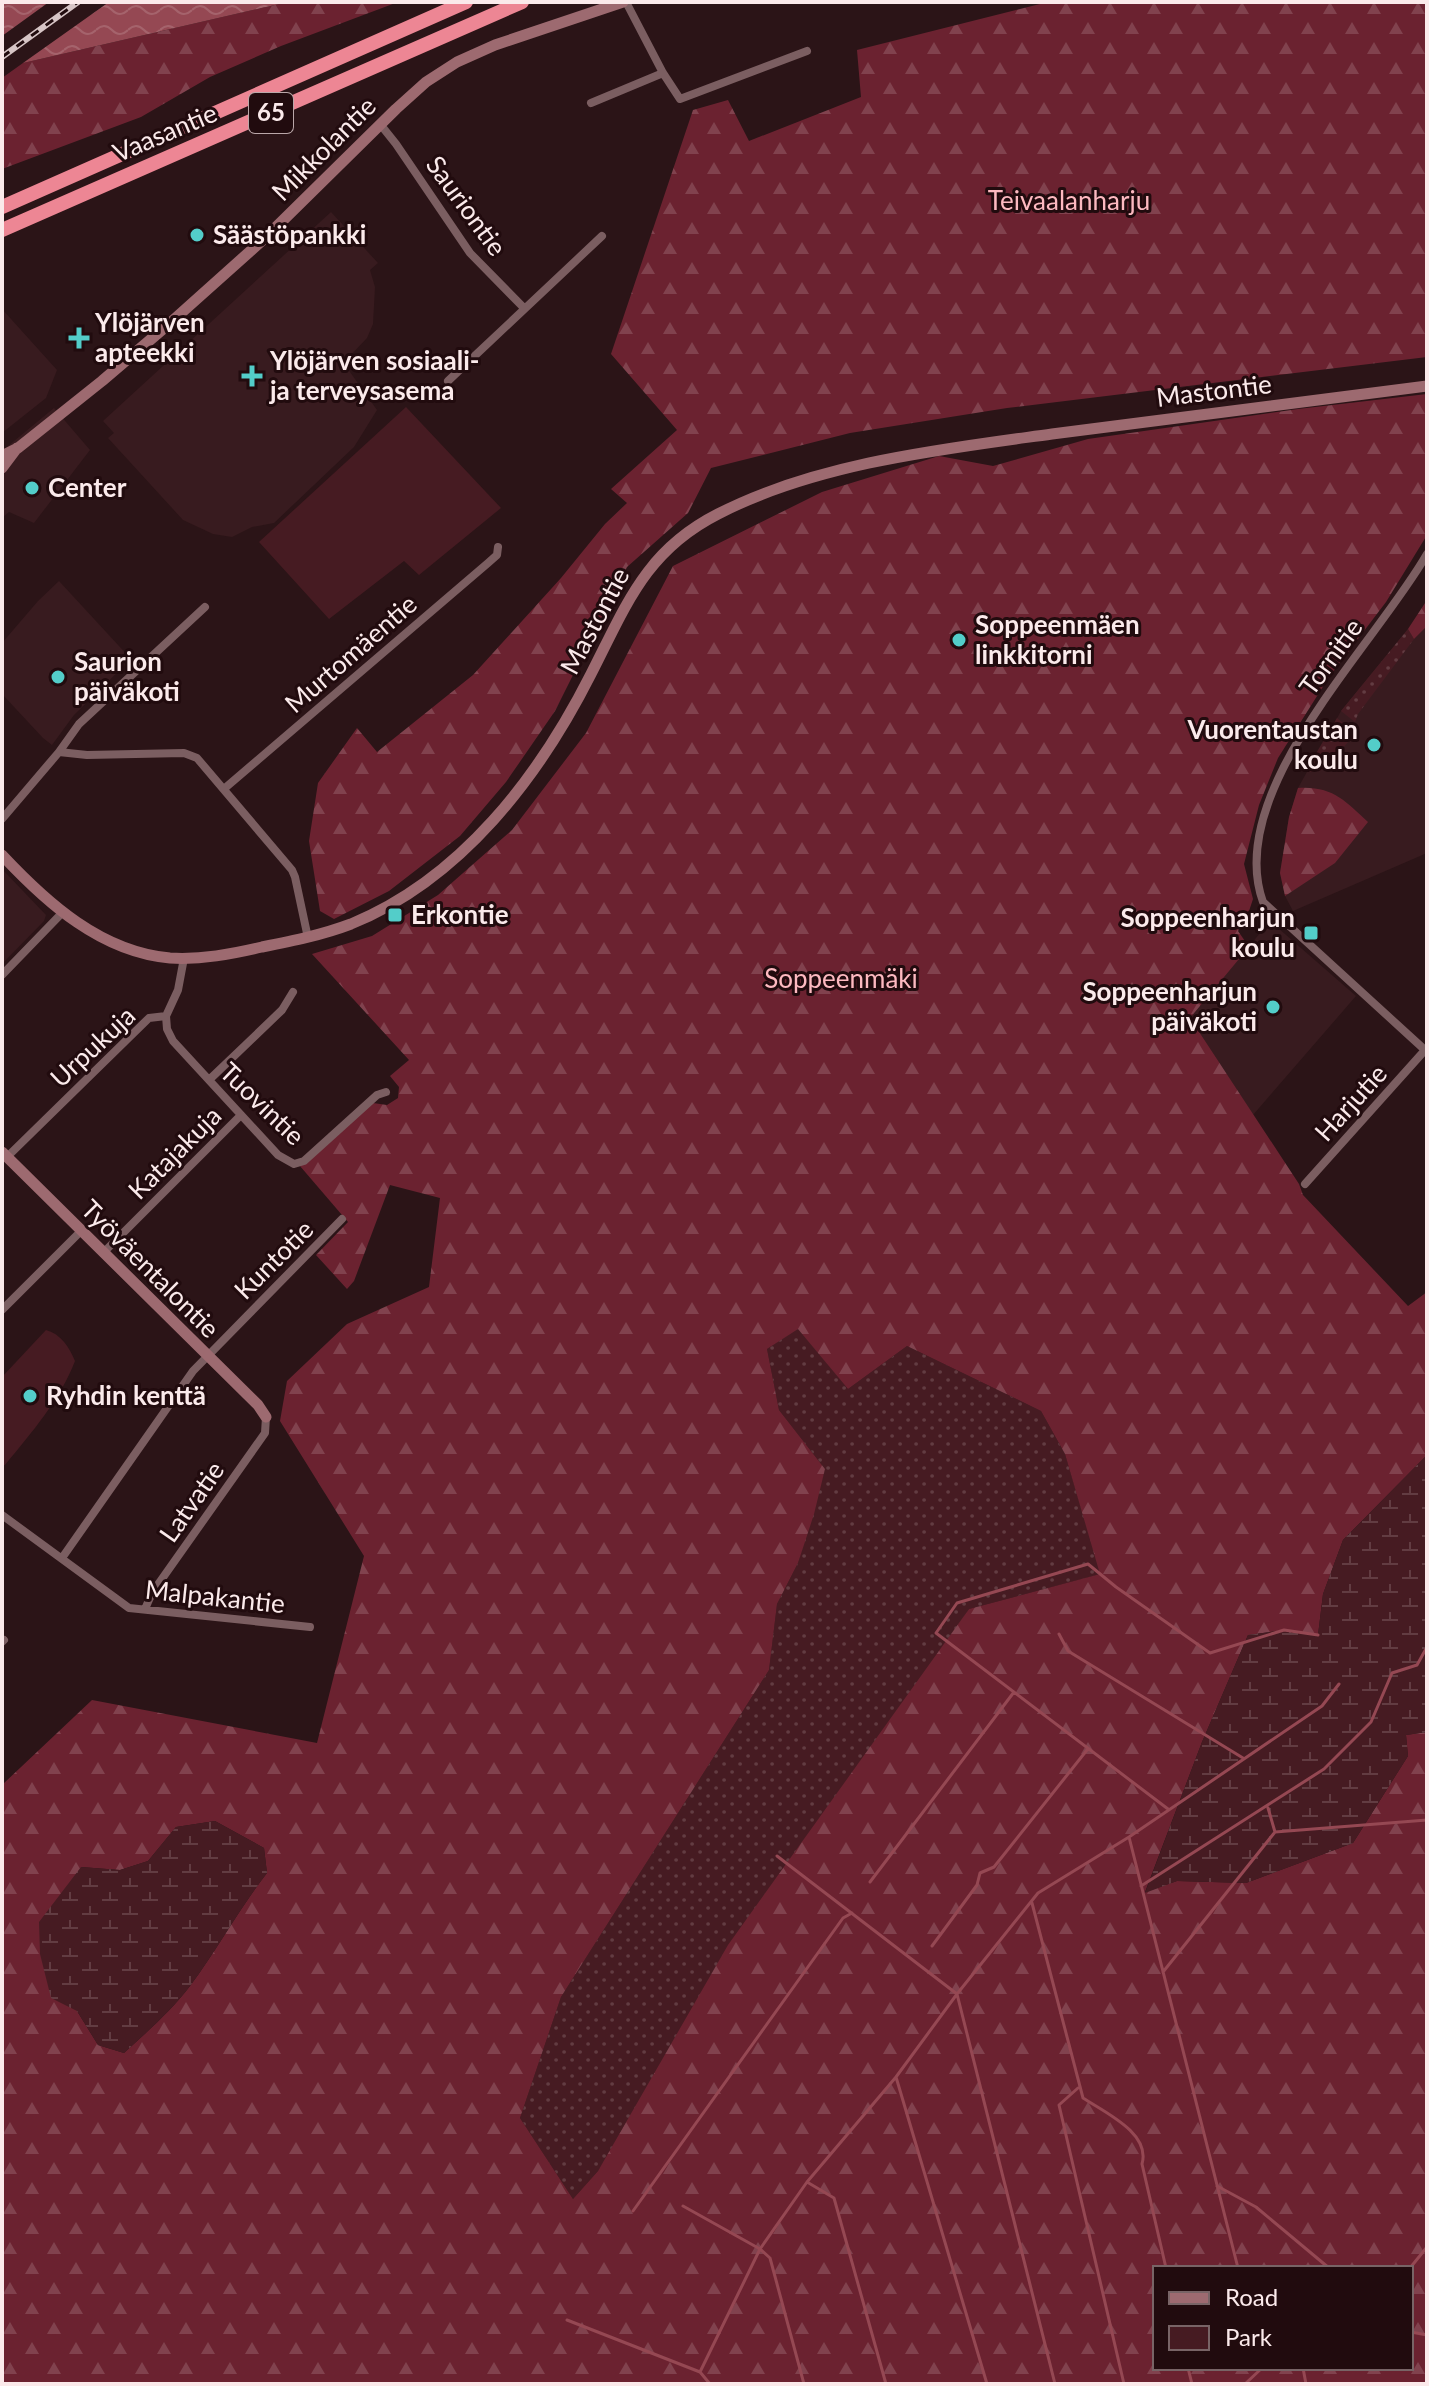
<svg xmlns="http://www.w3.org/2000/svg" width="1429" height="2386" font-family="Lato,sans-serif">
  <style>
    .built { fill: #381b1f }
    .grass { fill: url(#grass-dots) }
    .forest { fill: url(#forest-firs); fill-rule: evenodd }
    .wetland { fill: url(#wetland-marsh) }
    .green { fill: #461b22 }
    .water { fill: url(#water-waves) }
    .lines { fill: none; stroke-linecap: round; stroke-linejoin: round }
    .stream { stroke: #954853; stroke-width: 3 }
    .street { stroke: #7b5e61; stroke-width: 8 }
    .secondary { stroke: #9d6a70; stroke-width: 11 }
    .highway { stroke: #ed8694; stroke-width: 14 }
    .rail-casing { stroke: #d7c5c6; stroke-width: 6 }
    .rail { stroke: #210b0e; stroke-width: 3; stroke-dasharray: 9; stroke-linecap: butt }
    .poi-dot { fill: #53cdc9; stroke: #210b0e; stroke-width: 3 }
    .labels { text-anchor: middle; stroke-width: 6; stroke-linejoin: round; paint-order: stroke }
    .shield { fill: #210b0e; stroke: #baa7a9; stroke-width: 2 }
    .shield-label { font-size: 24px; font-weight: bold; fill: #fbeaeb }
    .street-label { font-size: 26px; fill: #fbeaeb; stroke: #210b0e }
    .park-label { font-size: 26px; fill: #fdb9c0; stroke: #210b0e }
    .poi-label { font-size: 26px; font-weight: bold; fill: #fbeaeb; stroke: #210b0e; text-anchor: start }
  </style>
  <defs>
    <pattern id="grass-dots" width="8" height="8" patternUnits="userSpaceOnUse" patternTransform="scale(2)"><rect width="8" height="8" fill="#461b22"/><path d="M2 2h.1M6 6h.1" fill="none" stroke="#623c42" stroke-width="1.8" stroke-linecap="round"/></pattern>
    <pattern id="forest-firs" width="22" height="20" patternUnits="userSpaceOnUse" patternTransform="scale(2)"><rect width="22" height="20" fill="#6b2230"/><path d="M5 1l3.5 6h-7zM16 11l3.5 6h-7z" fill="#81424e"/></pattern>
    <pattern id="wetland-marsh" width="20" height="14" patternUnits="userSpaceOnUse" patternTransform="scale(2)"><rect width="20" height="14" fill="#461b22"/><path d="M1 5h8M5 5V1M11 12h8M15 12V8" fill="none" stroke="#623c42"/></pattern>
    <pattern id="water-waves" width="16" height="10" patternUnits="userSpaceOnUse" patternTransform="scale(2)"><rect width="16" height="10" fill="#954853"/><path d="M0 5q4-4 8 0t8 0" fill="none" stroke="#a5636c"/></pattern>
  </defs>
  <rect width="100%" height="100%" fill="#2b1417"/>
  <path class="built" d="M331,212L378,263L370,270L375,287L373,324L367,338L348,358L345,365L377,410L354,447L274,523L252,527L232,537L213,534L183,520L108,438L114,433L103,421Z
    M2,309L57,370L46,398L2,433Z
    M54,408L90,450L34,523L9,512L2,518V451Z
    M59,581L131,659L74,715L52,745L43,738L2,694V643L38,601Z
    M1427,626V853L1293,911L1285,896L1280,873L1289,817L1298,788L1341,711L1408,629L1414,639Z
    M2,869L46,915L44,921L2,964Z
    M1270,921L1356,996L1253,1115L1190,1018Z"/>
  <path class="grass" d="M1408,629L1414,639L1358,714L1355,722L1341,711Z
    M1337,718L1356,734L1320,771L1305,772Z
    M798,1328L848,1389L907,1346L1041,1411L1065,1454L1101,1574L969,1609L598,2171L573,2199L520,2118L561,1997L769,1670L777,1604L798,1563L825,1469L779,1410L767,1349Z"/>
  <path class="forest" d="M288,2H398L281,46L210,77L141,117L2,169V78L23,63Z
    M1048,2H1427V357L1007,408L850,433L711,468L688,513L627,567L555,711L506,782L460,836L389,891L334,919L320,911L309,841L318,783L357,728L377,752L473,675L561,578L605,524L627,503L611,489L677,430L611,354L693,110L728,100L749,141L861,97L857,50Z
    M1427,394V535L1386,602L1329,677L1278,758L1259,805L1244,864L1253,899L1247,917L1238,931L1249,947L1190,1018L1299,1184L1303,1195L1408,1306L1427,1292V1455L1343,1540L1323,1594L1318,1635L1284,1630L1248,1635L1202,1742L1145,1892L1177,1881L1246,1883L1353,1843L1408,1756L1406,1735L1427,1732V2384H2V1785L92,1700L317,1743L364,1556L280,1421L287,1381L347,1324L429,1287L440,1198L390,1185L354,1281L347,1289L316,1255L348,1222L300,1166L373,1103L387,1105L398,1098L399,1087L390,1076L409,1060L312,954L372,936L438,895L512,830L586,733L673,566L822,492L939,456L993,466L1088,439L1298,409ZM798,1329L848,1389L907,1346L1041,1411L1065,1454L1100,1574L969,1609L728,1945L598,2171L573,2199L520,2118L561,1997L769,1670L777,1604L798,1563L814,1514L825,1469L779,1410L767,1349ZM215,1821L264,1848L267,1873C239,1909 217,1950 190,1986C171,2011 147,2032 124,2053L98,2045L77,2011L81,1867L120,1870L148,1861L176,1827ZM1155,2268H1411V2368H1155Z
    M1427,600V626L1414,639L1408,629Z
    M1298,788C1333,786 1345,801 1368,822L1335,863L1285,896L1280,873L1289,817Z"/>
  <path class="wetland" d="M1427,1455V1732L1406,1735L1408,1756L1353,1843L1246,1883L1177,1881L1145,1893L1202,1742L1248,1635L1284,1630L1318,1635L1323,1594L1343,1540Z
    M215,1821L264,1848L267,1873C239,1909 217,1950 190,1986C171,2011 147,2032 124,2053L98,2045L77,2011L51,1998L40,1954L39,1922L81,1867L120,1870L148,1861L176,1827Z"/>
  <path class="green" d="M406,407L501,508L419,575L404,561L329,619L259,542Z
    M46,1330C61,1334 69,1347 75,1361C60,1400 32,1432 5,1465L2,1466V1377Z"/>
  <path class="water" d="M2,2H49L2,36Z
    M109,2H288L23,63Z"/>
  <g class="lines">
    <path class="stream" d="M1059,1634L1068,1651L1243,1758
      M1168,1809L936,1633L957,1603L1088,1564L1116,1587L1210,1653L1284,1630L1318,1635
      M1275,1832L1427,1820
      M1129,1837L1238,2268
      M777,1856L957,1994L1055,2384
      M870,1882L1014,1692
      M1141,1886L1324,1769L1371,1722L1392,1673L1417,1665L1427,1647
      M1032,1903L1083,2098C1104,2112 1151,2133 1142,2164L1166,2268
      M932,1946L977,1885L980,1873L994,1867L1087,1750
      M1163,1972L1275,1832L1268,1808
      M896,2077L987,2384
      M1078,2088L1059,2105L1124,2384
      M807,2182L834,2198L886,2384
      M1217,2186L1256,2207L1329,2268
      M683,2206L760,2249L770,2258L804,2384
      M633,2211L843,1918L852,1913
      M1410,2268L1427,2247
      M567,2320L700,2372L710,2384
      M1411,2332L1427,2335
      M1188,2368L1192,2384
      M1303,2368L1306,2384
      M700,2372L760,2249L807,2182L896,2077L957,1994L1038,1893L1129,1837L1322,1706L1339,1684
      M1245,2384L1262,2368"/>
    <path class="street" d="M626,2L663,73L680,99L807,51
      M591,103L663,73
      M380,124L396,144L470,253L524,308
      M448,381L602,236
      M59,752L79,724L205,607
      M225,788L488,563L497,555L498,547
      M2,819L59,752L87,755L184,753L197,758L292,870L295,877L308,938
      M2,975L63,912
      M166,1016L167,1029L173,1041L278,1155L294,1164L304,1161L377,1095L386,1092
      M1425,1050L1263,902C1223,791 1376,644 1427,554
      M209,1080L282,1010L293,992
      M7,1157L149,1018L166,1016L178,990L184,958
      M1305,1184L1426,1049
      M103,1253L241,1115
      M2,1310L81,1231
      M2,1515L129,1608L310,1627
      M62,1558L193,1371L342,1219
      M145,1609L152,1593L265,1433L266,1417
      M2,1642L4,1640"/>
    <path class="secondary" d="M2,456L18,448L102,381L170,323L265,238L396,109L426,82L457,62L495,45L623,2
      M2,468L17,448
      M2,855C47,903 101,952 170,958C201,960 232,954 262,947C292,941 322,935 351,924C461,879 539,777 591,674C626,606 645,551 718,514C817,463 943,449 1052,434C1177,418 1302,402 1427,386
      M2,1152L258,1405L266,1417"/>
    <path class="highway" d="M2,207L466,2
      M2,230L522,2"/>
    <g class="rail-casing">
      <path id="rail" d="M2,57L78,2"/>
    </g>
    <use href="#rail" class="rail"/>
  </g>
  <g class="poi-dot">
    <circle cx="197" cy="235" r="8"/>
    <path d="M75 326h8v8h8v8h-8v8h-8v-8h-8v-8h8z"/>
    <path d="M248 364h8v8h8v8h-8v8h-8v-8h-8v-8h8z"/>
    <circle cx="32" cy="488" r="8"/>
    <circle cx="959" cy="640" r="8"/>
    <circle cx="58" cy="677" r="8"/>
    <circle cx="1374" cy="745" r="8"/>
    <rect x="387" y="907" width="16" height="16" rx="4"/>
    <rect x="1303" y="925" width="16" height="16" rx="4"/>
    <circle cx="1273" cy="1007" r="8"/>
    <circle cx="30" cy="1396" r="8"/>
  </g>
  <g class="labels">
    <rect class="shield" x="249" y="93" width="44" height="40" rx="6"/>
    <g class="shield-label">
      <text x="271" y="121">65</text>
    </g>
    <g class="street-label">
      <text transform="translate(165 133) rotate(-23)" y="9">Vaasantie</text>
      <text transform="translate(324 149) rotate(-45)" y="9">Mikkolantie</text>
      <text transform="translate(466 206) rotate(54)" y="9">Sauriontie</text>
      <text transform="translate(1214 391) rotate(-7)" y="9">Mastontie</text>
      <text transform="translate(595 621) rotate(-62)" y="9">Mastontie</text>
      <text transform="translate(351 654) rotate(-41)" y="9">Murtomäentie</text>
      <text transform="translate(1331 657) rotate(-54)" y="9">Tornitie</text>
      <text transform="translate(93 1047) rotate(-43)" y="9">Urpukuja</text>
      <text transform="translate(1351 1103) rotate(-48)" y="9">Harjutie</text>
      <text transform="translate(262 1104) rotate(44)" y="9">Tuovintie</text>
      <text transform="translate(175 1153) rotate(-45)" y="9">Katajakuja</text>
      <text transform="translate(274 1260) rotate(-45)" y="9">Kuntotie</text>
      <text transform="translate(150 1269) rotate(45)" y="9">Työväentalontie</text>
      <text transform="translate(192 1502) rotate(-55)" y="9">Latvatie</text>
      <text transform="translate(215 1597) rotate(6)" y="9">Malpakantie</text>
    </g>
    <g class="park-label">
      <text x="1069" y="210">Teivaalanharju</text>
      <text x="841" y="988">Soppeenmäki</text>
    </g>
    <g class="poi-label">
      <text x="213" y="244">Säästöpankki</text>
      <text x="95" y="332">Ylöjärven<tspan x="95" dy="30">apteekki</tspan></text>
      <text x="270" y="370">Ylöjärven sosiaali-<tspan x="270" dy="30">ja terveysasema</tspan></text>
      <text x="48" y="497">Center</text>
      <text x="975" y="634">Soppeenmäen<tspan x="975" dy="30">linkkitorni</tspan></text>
      <text x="74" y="671">Saurion<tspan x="74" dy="30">päiväkoti</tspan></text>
      <text x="1358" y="739" text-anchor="end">Vuorentaustan<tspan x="1358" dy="30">koulu</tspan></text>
      <text x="411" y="924">Erkontie</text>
      <text x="1295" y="927" text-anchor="end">Soppeenharjun<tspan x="1295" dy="30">koulu</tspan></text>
      <text x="1257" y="1001" text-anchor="end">Soppeenharjun<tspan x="1257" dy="30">päiväkoti</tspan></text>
      <text x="46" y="1405">Ryhdin kenttä</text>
    </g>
  </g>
  <rect width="1429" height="2386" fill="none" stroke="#fbeaeb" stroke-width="8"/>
  <rect x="1153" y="2266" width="260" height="104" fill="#210b0e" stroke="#786466" stroke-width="2"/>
  <rect x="1169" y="2292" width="40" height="12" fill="#9d6a70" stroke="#786466" stroke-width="2"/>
  <text x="1225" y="2306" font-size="24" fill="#fbeaeb">Road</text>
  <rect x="1169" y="2326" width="40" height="24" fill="#461b22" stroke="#786466" stroke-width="2"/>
  <text x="1225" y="2346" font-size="24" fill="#fbeaeb">Park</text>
</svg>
